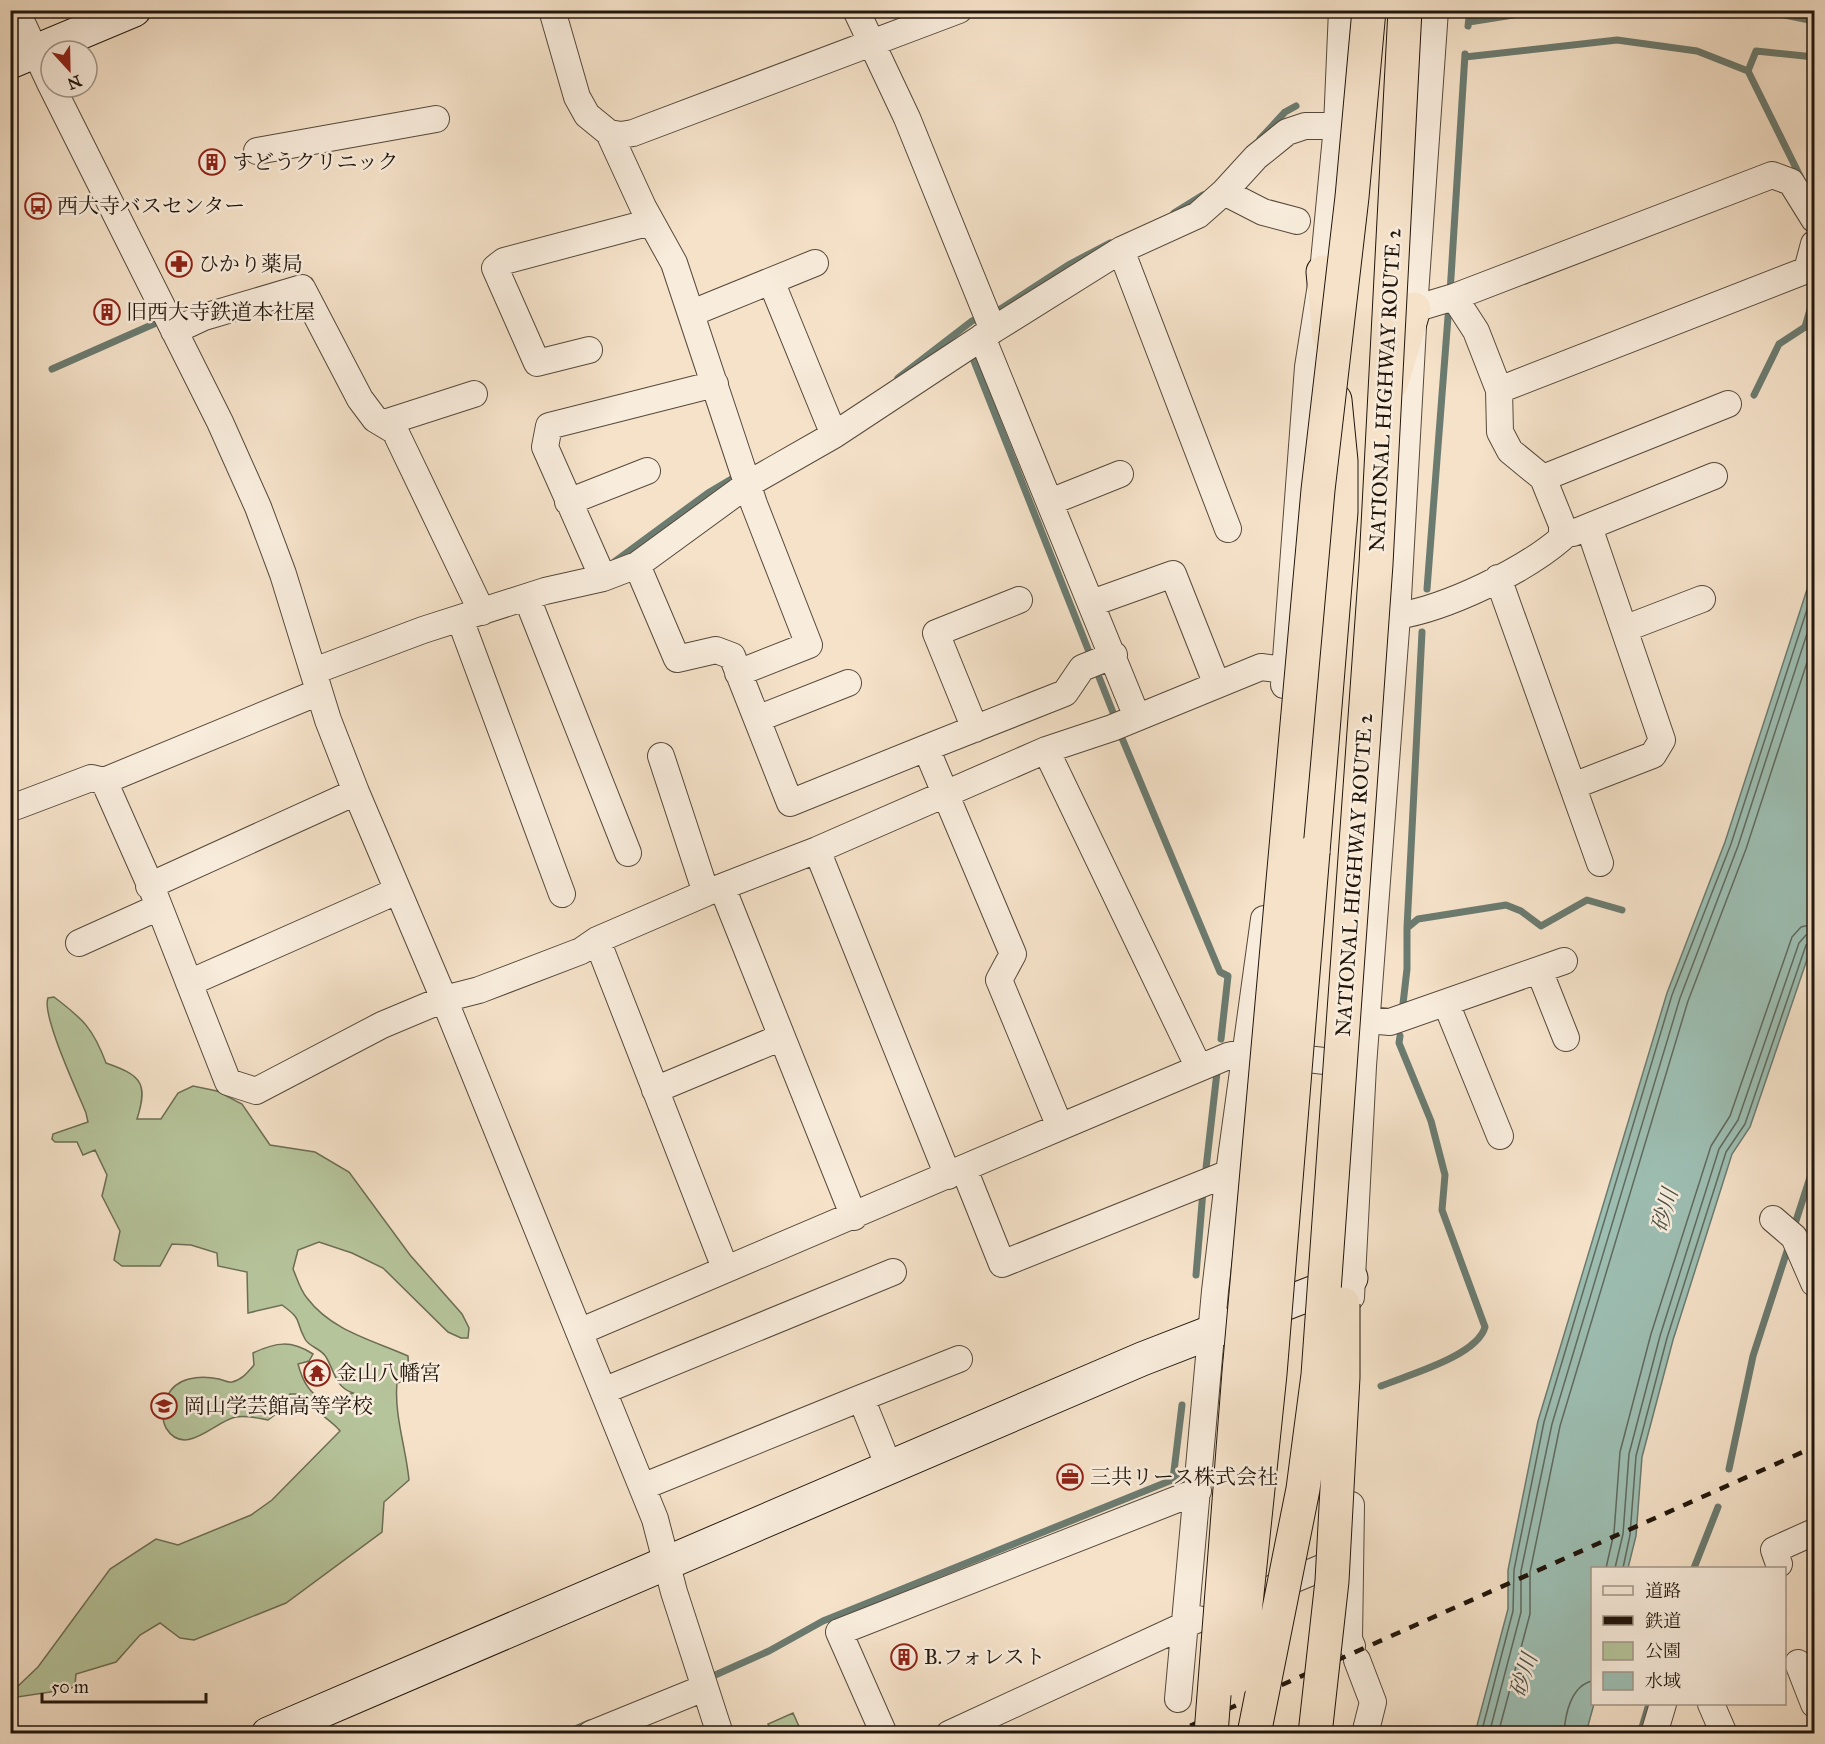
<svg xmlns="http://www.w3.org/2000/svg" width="1825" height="1744" font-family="'IM FELL Great Primer','Noto Serif JP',serif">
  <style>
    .green { fill: #b6c49b; stroke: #6c6d54; stroke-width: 1.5 }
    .water { fill: #9dbeb2; stroke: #6b7b70; stroke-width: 1.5 }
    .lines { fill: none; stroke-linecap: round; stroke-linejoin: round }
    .shore { stroke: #5f6a5f; stroke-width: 1.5 }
    .stream { stroke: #6b7b70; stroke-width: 7 }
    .street-casing { stroke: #56493b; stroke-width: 28 }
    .secondary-casing { stroke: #21160c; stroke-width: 35 }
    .highway-casing { stroke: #21160c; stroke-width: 35 }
    .street { stroke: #f8ecdc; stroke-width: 26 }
    .secondary { stroke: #f8ecdc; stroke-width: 33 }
    .highway { stroke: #f5e2c9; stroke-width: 33 }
    .rail { stroke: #21160c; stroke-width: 4.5; stroke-dasharray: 10 10; stroke-linecap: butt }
    .highway-bridge-casing { stroke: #21160c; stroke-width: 35; stroke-linecap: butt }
    .highway-bridge { stroke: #f5e2c9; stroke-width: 33 }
    .labels { text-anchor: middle; stroke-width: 5; stroke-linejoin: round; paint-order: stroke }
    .poi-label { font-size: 21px; fill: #21160c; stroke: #f8ecdc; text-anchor: start }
    .street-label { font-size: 21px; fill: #21160c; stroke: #f8ecdc }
    .water-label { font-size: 22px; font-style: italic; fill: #4c5146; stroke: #f8ecdc }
  </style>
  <rect width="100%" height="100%" fill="#f5e2c9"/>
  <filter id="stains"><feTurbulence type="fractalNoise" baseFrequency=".00333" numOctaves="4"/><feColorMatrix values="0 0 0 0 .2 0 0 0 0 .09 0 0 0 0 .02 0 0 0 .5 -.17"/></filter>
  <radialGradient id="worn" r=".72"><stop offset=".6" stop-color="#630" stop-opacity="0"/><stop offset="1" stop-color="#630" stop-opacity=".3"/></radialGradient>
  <path class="green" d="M54,997C83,1019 93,1028 106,1063C140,1075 149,1082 137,1119H161L178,1093L193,1086L217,1091L242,1104L270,1145L315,1152L349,1172L410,1255L462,1314L469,1328L468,1338H461L448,1332L383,1268L352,1253L319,1242L298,1250L293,1269C297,1278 300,1290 307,1298C332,1331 372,1340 408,1356L409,1380L397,1383C394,1415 406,1448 409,1480L384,1502L382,1532L286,1603L194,1640L180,1638L160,1623L140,1635L116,1662L76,1674L75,1685L70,1689L11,1698V1687H17L38,1667L110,1569L156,1539L178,1545L251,1515L272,1500L340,1431C334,1422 308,1406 297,1394H290L285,1407L268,1420C257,1418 247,1415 236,1417C216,1420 185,1459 166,1428C161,1419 163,1407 167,1397C175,1377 200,1375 219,1379C223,1380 228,1383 232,1382C242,1380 248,1372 254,1365L253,1353C276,1342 291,1340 313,1354L309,1361L298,1364C303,1383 310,1394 327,1403L325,1411L328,1403L353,1393C335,1387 335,1372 326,1357C322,1349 309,1347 305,1339C294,1319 304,1321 282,1305L248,1313L247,1272L218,1266L217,1253L191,1245L172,1244L160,1266H122L114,1260L120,1231L102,1196L107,1175L95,1150L83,1155L77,1142H55L52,1139L53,1134L88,1122L86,1113C78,1093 41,1014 48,998Z
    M793,1713L802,1733H773L768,1724Z"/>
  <path class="water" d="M1814,568V939L1750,1127L1732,1154L1673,1340L1642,1457L1636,1536L1628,1568H1592L1594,1704L1586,1733H1475L1508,1609V1570L1538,1421L1667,993L1725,842Z"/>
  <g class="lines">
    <path class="shore" d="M1606,1568L1614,1533L1620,1452L1651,1334L1711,1146L1730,1116L1792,937L1801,927L1814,924
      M1615,1568L1623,1534L1629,1454L1660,1336L1719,1149L1738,1120L1799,943L1806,935L1814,933
      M1623,1568L1630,1535L1636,1456L1667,1338L1726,1152L1745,1124L1806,945L1814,941
      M1481,1734L1513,1611L1514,1570L1544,1422L1672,995L1731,844L1814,588
      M1489,1734L1521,1612V1571L1552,1424L1680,998L1738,846L1814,612
      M1498,1734L1530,1614V1572L1560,1426L1688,1001L1746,849L1814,641
      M1564,1734C1565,1714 1571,1686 1592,1681"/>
    <path class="stream" d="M1759,10L1814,21
      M1469,22L1544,10
      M1468,26L1470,10
      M1465,57L1617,40L1697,51L1748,71L1756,51L1814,57
      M1748,71L1801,178
      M1260,139L1285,112L1296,106
      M1174,213L1203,195
      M1450,293L1465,54
      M970,351L1116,720
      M52,369L156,323
      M898,378L972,321L999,310L1070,264L1110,243
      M1754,395L1779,344L1805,327L1814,296
      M614,562L708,493L740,474
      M1427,589L1449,304
      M1119,731L1220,972L1228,976L1221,1039
      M1407,928L1422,632
      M1403,1004L1407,969V928L1418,919L1506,905L1521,911L1541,926L1587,900L1622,910
      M1205,1177L1217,1072
      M1794,1227L1814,1165
      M1196,1275L1203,1191
      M1381,1386C1408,1375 1477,1356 1485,1327L1442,1210L1445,1175L1431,1121L1399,1043L1400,1036
      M1729,1469L1753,1356L1789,1245
      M1173,1479L1182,1405
      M1694,1568L1718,1507
      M713,1676L769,1651L823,1621L1177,1478
      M564,1734L589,1723
      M1640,1734L1649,1704"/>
    <g class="street-casing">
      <path id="street" d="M16,10L51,85
        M552,10L577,97L587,115L609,133L643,207L674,263L754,504L809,645L738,673
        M52,87L220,422L258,507L283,574L328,720L356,792L444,999L655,1519L674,1592L720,1734
        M609,133L621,135L633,133L959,10
        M257,151L436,119
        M1224,192L1263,212L1297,221
        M1121,250L1228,529
        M771,281L834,435
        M1454,297L1772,175L1791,182L1814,219
        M692,313L815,263
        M993,330L1121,250L1198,215L1224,192L1256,157L1287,132L1305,126H1337
        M174,331L204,317L302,288L360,399L375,419L395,431L482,612
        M982,337L1137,717
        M589,350L537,363L495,268L504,261L651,222
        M1499,390L1807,270L1814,244
        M384,423L474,394
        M1543,478L1728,404
        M568,502L647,471
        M1050,502L1120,474
        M1573,533L1714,476
        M603,578L545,447L549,426L715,384
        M1498,578L1600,863
        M527,598L628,853
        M1092,603L1173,574L1217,685
        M1397,616C1447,608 1524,571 1562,538V525L1543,478L1510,451L1500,432L1499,390L1476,331L1454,297L1414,309
        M460,619L562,894
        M1624,629L1702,599
        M314,671L423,630L545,591L603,578L637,565L748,484L834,435L993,330L907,118L856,10
        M1284,685L1308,367L1323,272L1337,126L1342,10
        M319,692L104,781L155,896L228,1082L256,1091L382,1025L444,999L479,990L581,951L597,940L706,893L817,850L1046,750L1112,728L1261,667L1285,670
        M757,719L848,683
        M975,729L936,633L1019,600
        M926,748L1065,693L1082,668L1114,655
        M1046,750L1199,1068
        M661,756L706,893
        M1573,786L1653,755L1662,740L1589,527
        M17,806L91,778L104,781
        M817,850L948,1176
        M149,886L356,792
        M722,887L854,1217
        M597,940L725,1268
        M79,943L159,907
        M1539,970L1566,1038
        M189,983L397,891
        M1446,1003L1500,1136
        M1367,1020L1390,1022L1564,961
        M655,1090L782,1037
        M1060,1127L1228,1056L1246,1052L1359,1065
        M964,1169L1002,1264L1229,1173
        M1773,1219L1794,1237L1814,1283
        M1351,1297L1363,1066L1397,616L1414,309L1435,10
        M579,1332L1060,1127L999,980L1013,954L926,748L790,803L732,656L716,650L677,659L637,565
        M603,1391L893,1272
        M861,1398L959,1359
        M642,1487L861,1398L889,1467
        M1351,1505L1349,1639L1352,1646
        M1779,1564L1774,1550L1814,1532
        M1232,1605L1348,1557
        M1357,1660L1373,1702L1365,1734
        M1798,1663L1814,1704
        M1178,1699L1215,1291L1229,1173L1264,919
        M1711,1704L1724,1734
        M591,1734L704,1688
        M884,1734L839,1632L1198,1491
        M949,1734L1198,1619
        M1654,1734L1663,1704"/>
    </g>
    <g class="secondary-casing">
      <path id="secondary" d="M10,62L134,10
        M268,1734L1142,1359L1351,1278"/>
    </g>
    <g class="highway-casing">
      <path id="highway" d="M1323,272L1329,336
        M1392,382L1414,309
        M1313,852L1341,512V461L1335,400"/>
    </g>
    <use href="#street" class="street"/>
    <use href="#secondary" class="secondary"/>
    <use href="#highway" class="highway"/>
    <path class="rail" d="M1172,1734L1814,1447"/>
    <g class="highway-bridge-casing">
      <path id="highway-bridge" d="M1234,1679L1243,1632L1270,1374L1313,852
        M1211,1734L1239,1372L1318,490L1352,197L1369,10
        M1254,1734L1303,1489L1318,1375L1376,564L1405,10
        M1315,1734L1332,1581L1343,1377V1304"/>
    </g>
    <use href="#highway-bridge" class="highway-bridge"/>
  </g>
  <defs>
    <g id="building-ring" transform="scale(1.35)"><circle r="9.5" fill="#f8ecdc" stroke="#8f2418" stroke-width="1.5"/><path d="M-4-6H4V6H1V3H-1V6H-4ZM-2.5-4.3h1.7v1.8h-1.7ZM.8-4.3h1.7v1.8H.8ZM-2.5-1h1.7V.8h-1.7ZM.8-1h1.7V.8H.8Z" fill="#8f2418"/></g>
    <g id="bus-ring" transform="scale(1.35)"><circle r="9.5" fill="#f8ecdc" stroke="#8f2418" stroke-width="1.5"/><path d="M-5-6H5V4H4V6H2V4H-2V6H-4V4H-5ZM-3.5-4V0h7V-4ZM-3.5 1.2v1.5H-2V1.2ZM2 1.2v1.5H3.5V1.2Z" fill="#8f2418"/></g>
    <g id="pharmacy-ring" transform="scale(1.35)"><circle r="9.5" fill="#f8ecdc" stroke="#8f2418" stroke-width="1.5"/><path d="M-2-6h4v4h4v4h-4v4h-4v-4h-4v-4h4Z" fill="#8f2418"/></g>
    <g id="temple-ring" transform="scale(1.35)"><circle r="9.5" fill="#f8ecdc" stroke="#8f2418" stroke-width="1.5"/><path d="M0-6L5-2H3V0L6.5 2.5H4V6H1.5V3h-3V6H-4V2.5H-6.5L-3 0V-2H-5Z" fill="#8f2418"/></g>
    <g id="school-ring" transform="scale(1.35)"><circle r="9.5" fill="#f8ecdc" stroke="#8f2418" stroke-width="1.5"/><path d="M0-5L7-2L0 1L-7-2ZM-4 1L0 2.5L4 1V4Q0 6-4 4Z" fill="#8f2418"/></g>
    <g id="office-ring" transform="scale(1.35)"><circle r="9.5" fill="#f8ecdc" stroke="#8f2418" stroke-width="1.5"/><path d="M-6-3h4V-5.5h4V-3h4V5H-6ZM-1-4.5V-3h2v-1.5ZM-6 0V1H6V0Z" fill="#8f2418"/></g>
  </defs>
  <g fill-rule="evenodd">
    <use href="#building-ring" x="212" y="162"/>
    <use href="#bus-ring" x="38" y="206"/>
    <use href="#pharmacy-ring" x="179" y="264"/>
    <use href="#building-ring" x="107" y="312"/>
    <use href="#temple-ring" x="317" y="1373"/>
    <use href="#school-ring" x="164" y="1406"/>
    <use href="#office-ring" x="1070" y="1477"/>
    <use href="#building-ring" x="904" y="1657"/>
  </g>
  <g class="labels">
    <g class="poi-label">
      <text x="232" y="169">すどうクリニック</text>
      <text x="57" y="213">西大寺バスセンター</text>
      <text x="198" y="271">ひかり薬局</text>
      <text x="126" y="319">旧西大寺鉄道本社屋</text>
      <text x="336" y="1380">金山八幡宮</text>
      <text x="184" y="1413">岡山学芸館高等学校</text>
      <text x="1090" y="1484">三共リース株式会社</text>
      <text x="924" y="1664">B.フォレスト</text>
    </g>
    <g class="street-label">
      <text transform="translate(1385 390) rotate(-87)" y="7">NATIONAL HIGHWAY ROUTE 2</text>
      <text transform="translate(1354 875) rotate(-86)" y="7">NATIONAL HIGHWAY ROUTE 2</text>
    </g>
    <g class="water-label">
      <text transform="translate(1664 1210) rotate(-74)" y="8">砂川</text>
      <text transform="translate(1523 1675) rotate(-72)" y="8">砂川</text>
    </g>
  </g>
  <rect width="1825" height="1744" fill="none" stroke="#f5e2c9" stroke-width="36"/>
  <rect x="12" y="12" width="1801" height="1720" fill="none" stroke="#21160c" stroke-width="3"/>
  <rect x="18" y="18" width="1789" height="1708" fill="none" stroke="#21160c" stroke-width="1.5"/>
  <rect x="1591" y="1567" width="195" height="138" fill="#f8ecdc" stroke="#a29689" stroke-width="1.5"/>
  <rect x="1603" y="1586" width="30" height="9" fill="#f8ecdc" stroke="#a29689" stroke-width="1.5"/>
  <text x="1645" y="1597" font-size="18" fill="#21160c">道路</text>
  <rect x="1603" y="1616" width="30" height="9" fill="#21160c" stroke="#a29689" stroke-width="1.5"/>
  <text x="1645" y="1627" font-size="18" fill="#21160c">鉄道</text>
  <rect x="1603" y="1642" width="30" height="18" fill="#b6c49b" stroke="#a29689" stroke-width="1.5"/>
  <text x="1645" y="1657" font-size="18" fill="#21160c">公園</text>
  <rect x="1603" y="1672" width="30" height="18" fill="#9dbeb2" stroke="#a29689" stroke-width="1.5"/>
  <text x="1645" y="1687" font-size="18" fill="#21160c">水域</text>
  <g transform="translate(69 69) rotate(158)"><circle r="28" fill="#f8ecdc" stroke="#a29689" stroke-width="1.5"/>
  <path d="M0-4.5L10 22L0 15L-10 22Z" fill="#8f2418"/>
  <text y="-9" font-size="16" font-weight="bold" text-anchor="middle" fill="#21160c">N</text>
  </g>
  <path d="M42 1693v9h164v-9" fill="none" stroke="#21160c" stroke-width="3"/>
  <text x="51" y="1693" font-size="18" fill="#21160c" stroke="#f8ecdc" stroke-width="4.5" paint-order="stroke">50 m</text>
  <rect width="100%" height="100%" filter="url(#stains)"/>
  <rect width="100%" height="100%" fill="url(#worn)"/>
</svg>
